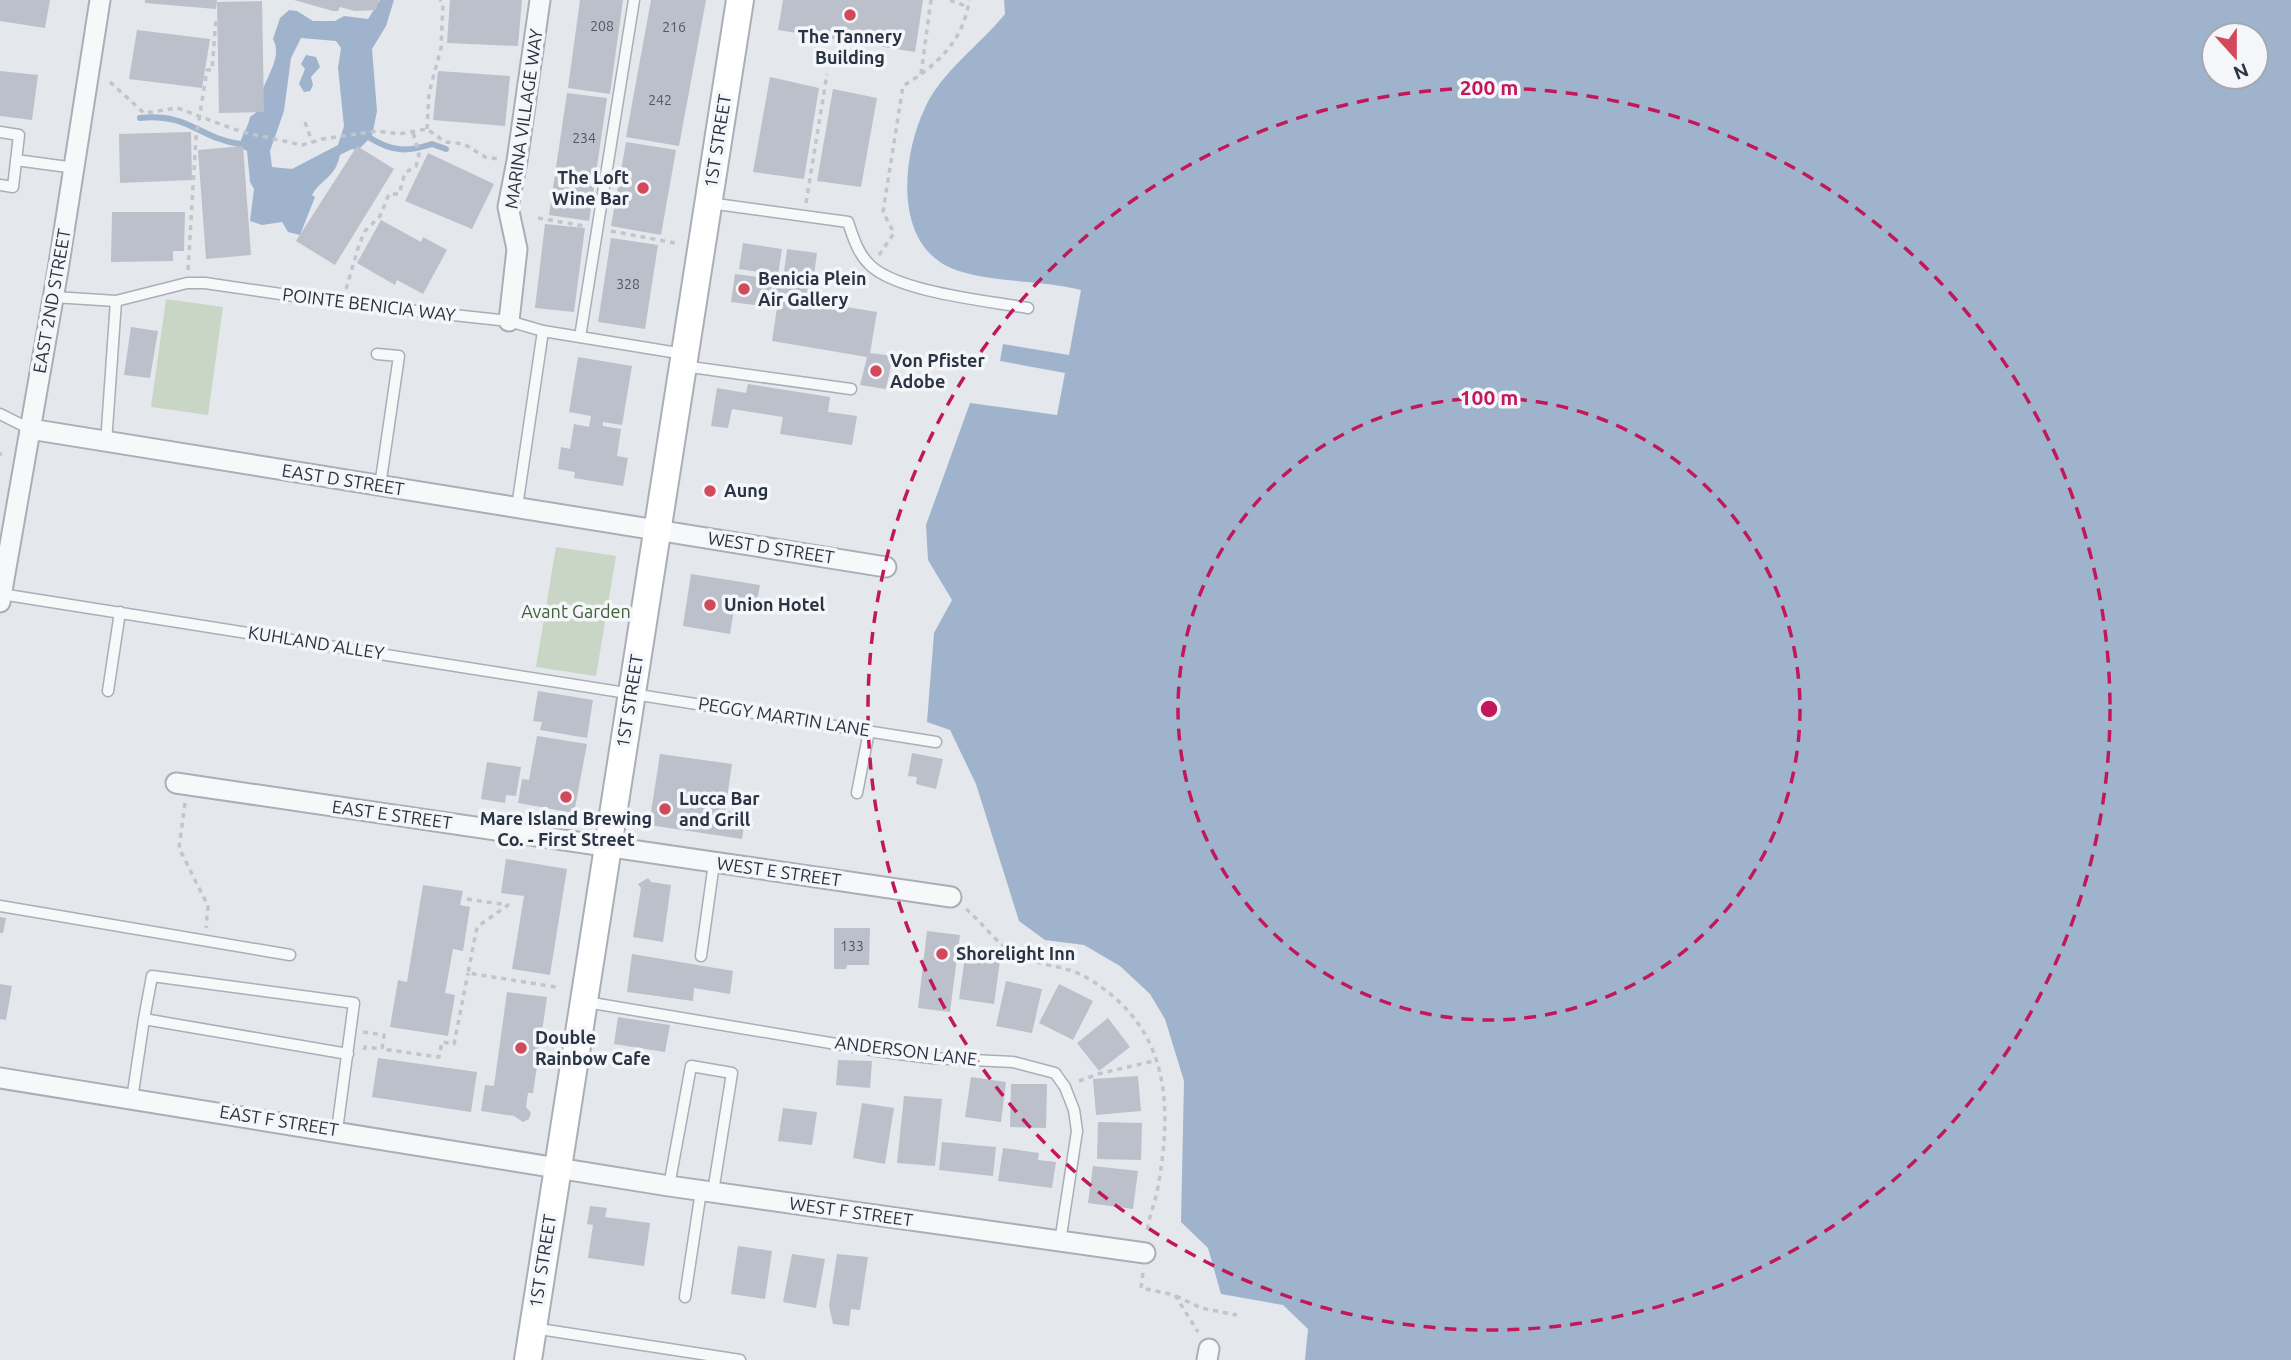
<svg xmlns="http://www.w3.org/2000/svg" width="2291" height="1360" font-family="Ubuntu,sans-serif">
  <style>
    .green { fill: #c9d6c5 }
    .water { fill: #9fb4cc; fill-rule: evenodd }
    .lines { fill: none; stroke-linecap: round; stroke-linejoin: round }
    .stream { stroke: #9fb4cc; stroke-width: 6 }
    .building { fill: #bbc0ca }
    .service-casing { stroke: #a9aeb7; stroke-width: 13 }
    .minor-casing { stroke: #a9aeb7; stroke-width: 23 }
    .secondary-casing { stroke: #a9aeb7; stroke-width: 30 }
    .path { stroke: #c2c5cb; stroke-width: 3.5; stroke-dasharray: 5 5; stroke-linecap: butt }
    .service { stroke: #f7f8fa; stroke-width: 10 }
    .minor { stroke: #f7f8fa; stroke-width: 19 }
    .secondary { stroke: #fff; stroke-width: 26 }
    .ring { fill: none; stroke: #c2185b; stroke-width: 3.5; stroke-dasharray: 12 9 }
    .poi-dot { fill: #d1495b; stroke: #f4f6f9; stroke-width: 2.5 }
    .labels { text-anchor: middle; stroke-width: 7; stroke-linejoin: round; paint-order: stroke }
    .number-label { font-size: 14px; fill: #4f5766 }
    .poi-label { font-size: 18px; font-weight: bold; fill: #2b3445; stroke: #f4f6f9; text-anchor: start }
    .street-label { font-size: 18px; fill: #2b3445; stroke: #f4f6f9 }
    .park-label { font-size: 18px; fill: #3f6138; stroke: #f4f6f9 }
    .centre { fill: #c2185b; stroke: #f4f6f9; stroke-width: 3.5 }
    .ring-label { font-size: 21px; text-anchor: middle; font-weight: bold; fill: #c2185b; stroke: #f4f6f9; stroke-width: 7; stroke-linejoin: round; paint-order: stroke }
  </style>
  <rect width="100%" height="100%" fill="#e4e7ec"/>
  <path class="green" d="M166,299L223,307L208,415L151,407Z
    M556,547L616,556L596,676L536,667Z"/>
  <path class="water" d="M380,0H394L386,26L372,49L377,111L372,136L358,150L352,149L340,155C335,178 323,177 312,195L315,197L300,235L288,232L282,222L262,225L250,221L254,189L250,182L247,151L239,147C241,136 248,128 250,117L258,111C258,84 285,61 273,39L280,18L289,10L297,11L313,21H335L344,16L368,19ZM301,38L336,41L341,48L338,68L344,126L338,145L292,169L272,167L270,151L284,111L291,58Z
    M1004,0H2291V1360H1305L1308,1329L1283,1305L1221,1294L1208,1248L1181,1222L1184,1081L1165,1019L1150,994L1120,966L1084,945L1045,940L1019,921L976,784L950,730L927,722L934,633L952,600L928,560L926,525L970,403L1057,415L1065,373L1000,361L1003,344L1069,355L1081,290C1043,280 996,283 959,271C892,250 901,158 925,108C941,72 981,44 1005,14ZM2214,35H2256V77H2214Z
    M306,55L316,57L320,67L311,77L313,85L310,91L304,92L299,84L305,69L301,64Z"/>
  <g class="lines">
    <path class="stream" d="M140,118C190,113 198,138 240,144
      M370,138C393,152 407,152 432,144L446,149"/>
  </g>
  <path class="building" d="M0,0H50L45,28L0,21Z
    M145,0H217L216,9L145,3Z
    M294,0H379L376,10L355,11L340,7L338,11H333Z
    M450,0H522L518,46L447,43Z
    M580,0H623L610,94L568,88Z
    M651,0H706L679,146L626,137Z
    M783,0H923L915,52L778,30Z
    M262,1L264,112L219,113L217,2Z
    M137,30L210,39L202,88L129,79Z
    M0,71L38,75L32,120L0,116Z
    M438,71L510,76L505,126L433,120Z
    M770,77L819,88L804,179L753,172Z
    M833,89L877,98L861,187L817,181Z
    M567,93L607,98L589,221L549,215Z
    M191,132L192,180L120,183L119,134Z
    M626,142L676,150L661,235L611,226Z
    M243,146L251,255L206,259L198,150Z
    M357,146L394,169L335,265L296,241Z
    M428,153L494,184L472,229L405,201Z
    M112,212H185L184,251H173V261L111,262Z
    M381,220L421,242L423,237L447,250L423,294L397,280L395,285L357,263Z
    M545,224L585,228L574,312L535,308Z
    M611,238L658,245L645,329L598,322Z
    M743,243L782,249L778,275L739,269Z
    M787,249L817,253L811,298L779,293L777,306L779,296L877,312L870,353L893,356L886,389L860,385L867,357L772,341L777,308L731,302L735,274L783,280Z
    M131,327L158,331L150,378L124,375Z
    M578,357L632,366L622,425L603,422V426L621,429L617,456L628,458L623,486L574,478L575,472L558,469L561,447L570,449L574,424L589,427L591,416L569,412Z
    M748,384L830,397L828,412L857,416L852,445L780,434L783,417L732,409L728,428L711,426L717,388L746,393Z
    M691,574L760,585L756,607L735,603L730,634L683,626Z
    M538,691L593,700L587,738L540,730L542,722L533,721Z
    M537,736L587,744L574,813L518,803L522,779L529,780Z
    M912,753L943,759L936,789L916,784L917,777L908,776Z
    M660,754L732,764L725,811L746,814L742,839L649,825Z
    M487,762L521,767L516,796L506,795L505,803L481,799Z
    M506,859L567,869L550,975L512,969L524,896L501,893Z
    M648,878L651,882L671,885L663,942L633,937L641,888L638,884Z
    M423,885L463,891L460,905L470,907L463,951L453,949L445,993L455,995L448,1036L390,1027L398,980L407,982Z
    M0,917L6,918L3,933H0Z
    M834,928H870L869,965H847L846,969H834Z
    M927,931L960,935L950,1012L918,1008Z
    M632,954L733,971L730,994L694,988L693,1001L627,992Z
    M965,957L1000,961L994,1004L959,999Z
    M1006,981L1042,989L1032,1033L996,1026Z
    M0,984L12,986L6,1020L0,1019Z
    M1059,984L1093,1001L1073,1040L1039,1023Z
    M507,992L547,997L533,1093H528L526,1107L531,1113L529,1119L523,1122L514,1116L481,1111L485,1085L494,1086Z
    M618,1017L670,1025L665,1052L614,1044Z
    M1108,1018L1130,1047L1099,1071L1077,1043Z
    M378,1058L477,1072L471,1112L372,1097Z
    M838,1060L872,1061L870,1088L836,1085Z
    M1138,1076L1141,1111L1096,1115L1093,1079Z
    M971,1077L1006,1082L1001,1122L965,1117Z
    M1011,1084H1047L1046,1128L1010,1127Z
    M904,1096L942,1099L935,1166L897,1163Z
    M862,1103L894,1108L885,1164L853,1158Z
    M783,1108L817,1112L812,1145L778,1141Z
    M1098,1122L1142,1123L1141,1160L1097,1159Z
    M942,1142L996,1147L993,1176L939,1170Z
    M1003,1148L1039,1153L1038,1160L1056,1162L1052,1188L998,1181Z
    M1093,1166L1138,1171L1133,1209L1088,1203Z
    M590,1206L607,1208L605,1217L650,1223L644,1266L588,1258L593,1225L587,1224Z
    M738,1246L772,1251L765,1299L731,1294Z
    M792,1254L825,1259L816,1308L783,1302Z
    M837,1254L868,1257L860,1310L851,1309L849,1326L833,1324L829,1306Z"/>
  <g class="lines">
    <g class="service-casing">
      <path id="service" d="M0,132L19,135L13,187L0,185
        M16,160L75,168
        M709,203L848,222C853,237 858,254 870,265C897,292 989,301 1028,308
        M54,297L116,301L187,283H205L342,303L509,321L543,331L684,354
        M580,337L634,0
        M377,354L399,356L380,486
        M683,366L851,389
        M0,414L30,429
        M106,443L116,301
        M517,507L543,331
        M1,594L936,742
        M108,691L120,612
        M857,793L869,731
        M0,906L290,955
        M701,956L714,863
        M586,1002L884,1052L931,1058L1013,1062L1055,1073L1065,1087L1074,1110L1077,1131L1060,1242
        M144,1019L152,976L354,1003L337,1130
        M132,1099L144,1019L348,1054
        M669,1186L691,1066L732,1073L713,1192
        M685,1297L701,1191
        M533,1328L740,1360"/>
    </g>
    <g class="minor-casing">
      <path id="minor" d="M509,321L517,249L508,207L517,161L540,0
        M30,429L886,567
        M0,602L58,270L100,0
        M176,783L951,897
        M0,1078L669,1186L1145,1253
        M1207,1360L1209,1349"/>
    </g>
    <g class="secondary-casing">
      <path id="secondary" d="M528,1360L740,0"/>
    </g>
    <path class="path" d="M950,0L968,7
      M921,74L931,0
      M110,82L144,113L177,108L242,132L302,145L323,139L377,131L399,134L427,129L445,142L464,144L485,157L499,159
      M305,122L312,142
      M427,129L429,93L441,48L443,4L440,0
      M806,203L827,74
      M538,218L584,226
      M611,231L675,243
      M879,255L894,233L883,212L903,86C936,66 964,41 969,0
      M188,270L196,138L207,70H212L216,18
      M346,289L359,245L365,231L380,216L389,194H399L405,173L416,166L419,155L413,132
      M0,454H2
      M185,803L179,848L208,906L206,928
      M467,899L508,905L477,927L468,973L556,987
      M966,909C982,922 999,947 1018,956C1040,966 1067,965 1089,979C1171,1029 1173,1106 1157,1192C1154,1206 1148,1219 1147,1234
      M363,1032L384,1035L382,1049L439,1057L442,1042L454,1044L468,973
      M364,1050L365,1047L382,1049
      M1079,1081L1098,1074L1158,1060
      M1143,1273L1141,1288L1175,1295L1198,1332
      M1176,1296L1201,1308L1237,1315"/>
    <use href="#service" class="service"/>
    <use href="#minor" class="minor"/>
    <use href="#secondary" class="secondary"/>
  </g>
  <g class="ring">
    <circle cx="1489" cy="709" r="311"/>
    <circle cx="1489" cy="709" r="621"/>
  </g>
  <g class="poi-dot">
    <circle cx="850" cy="15" r="7"/>
    <circle cx="643" cy="188" r="7"/>
    <circle cx="744" cy="289" r="7"/>
    <circle cx="876" cy="371" r="7"/>
    <circle cx="710" cy="491" r="7"/>
    <circle cx="710" cy="605" r="7"/>
    <circle cx="566" cy="797" r="7"/>
    <circle cx="665" cy="809" r="7"/>
    <circle cx="942" cy="954" r="7"/>
    <circle cx="521" cy="1048" r="7"/>
  </g>
  <g class="labels">
    <g class="number-label">
      <text x="602" y="31">208</text>
      <text x="674" y="32">216</text>
      <text x="660" y="105">242</text>
      <text x="584" y="143">234</text>
      <text x="628" y="289">328</text>
      <text x="852" y="951">133</text>
    </g>
    <g class="poi-label">
      <text x="850" y="43" text-anchor="middle">The Tannery<tspan x="850" dy="21">Building</tspan></text>
      <text x="629" y="184" text-anchor="end">The Loft<tspan x="629" dy="21">Wine Bar</tspan></text>
      <text x="758" y="285">Benicia Plein<tspan x="758" dy="21">Air Gallery</tspan></text>
      <text x="890" y="367">Von Pfister<tspan x="890" dy="21">Adobe</tspan></text>
      <text x="724" y="497">Aung</text>
      <text x="724" y="611">Union Hotel</text>
      <text x="679" y="805">Lucca Bar<tspan x="679" dy="21">and Grill</tspan></text>
      <text x="566" y="825" text-anchor="middle">Mare Island Brewing<tspan x="566" dy="21">Co. - First Street</tspan></text>
      <text x="956" y="960">Shorelight Inn</text>
      <text x="535" y="1044">Double<tspan x="535" dy="21">Rainbow Cafe</tspan></text>
    </g>
    <g class="street-label">
      <text transform="translate(524 119) rotate(-82)" y="6">MARINA VILLAGE WAY</text>
      <text transform="translate(718 141) rotate(-81)" y="6">1ST STREET</text>
      <text transform="translate(52 301) rotate(-80)" y="6">EAST 2ND STREET</text>
      <text transform="translate(369 305) rotate(7)" y="6">POINTE BENICIA WAY</text>
      <text transform="translate(343 480) rotate(9)" y="6">EAST D STREET</text>
      <text transform="translate(771 548) rotate(9)" y="6">WEST D STREET</text>
      <text transform="translate(316 643) rotate(9)" y="6">KUHLAND ALLEY</text>
      <text transform="translate(630 701) rotate(-81)" y="6">1ST STREET</text>
      <text transform="translate(784 717) rotate(9)" y="6">PEGGY MARTIN LANE</text>
      <text transform="translate(392 815) rotate(8)" y="6">EAST E STREET</text>
      <text transform="translate(779 872) rotate(8)" y="6">WEST E STREET</text>
      <text transform="translate(906 1051) rotate(7)" y="6">ANDERSON LANE</text>
      <text transform="translate(279 1121) rotate(9)" y="6">EAST F STREET</text>
      <text transform="translate(851 1212) rotate(8)" y="6">WEST F STREET</text>
      <text transform="translate(543 1261) rotate(-81)" y="6">1ST STREET</text>
    </g>
    <g class="park-label">
      <text x="576" y="618">Avant Garden</text>
    </g>
  </g>
  <circle cx="1489" cy="709" r="10" class="centre"/>
  <g class="ring-label">
    <text x="1489" y="95">200 m</text>
    <text x="1489" y="405">100 m</text>
  </g>
  <g transform="translate(2235 56) rotate(159)"><circle r="33" fill="#f4f6f9" stroke="#a4a8b1" stroke-width="2"/>
  <path d="M0-5L12 26L0 18L-12 26Z" fill="#d1495b"/>
  <text y="-10" font-size="19" font-weight="bold" text-anchor="middle" fill="#2b3445">N</text>
  </g>
</svg>
